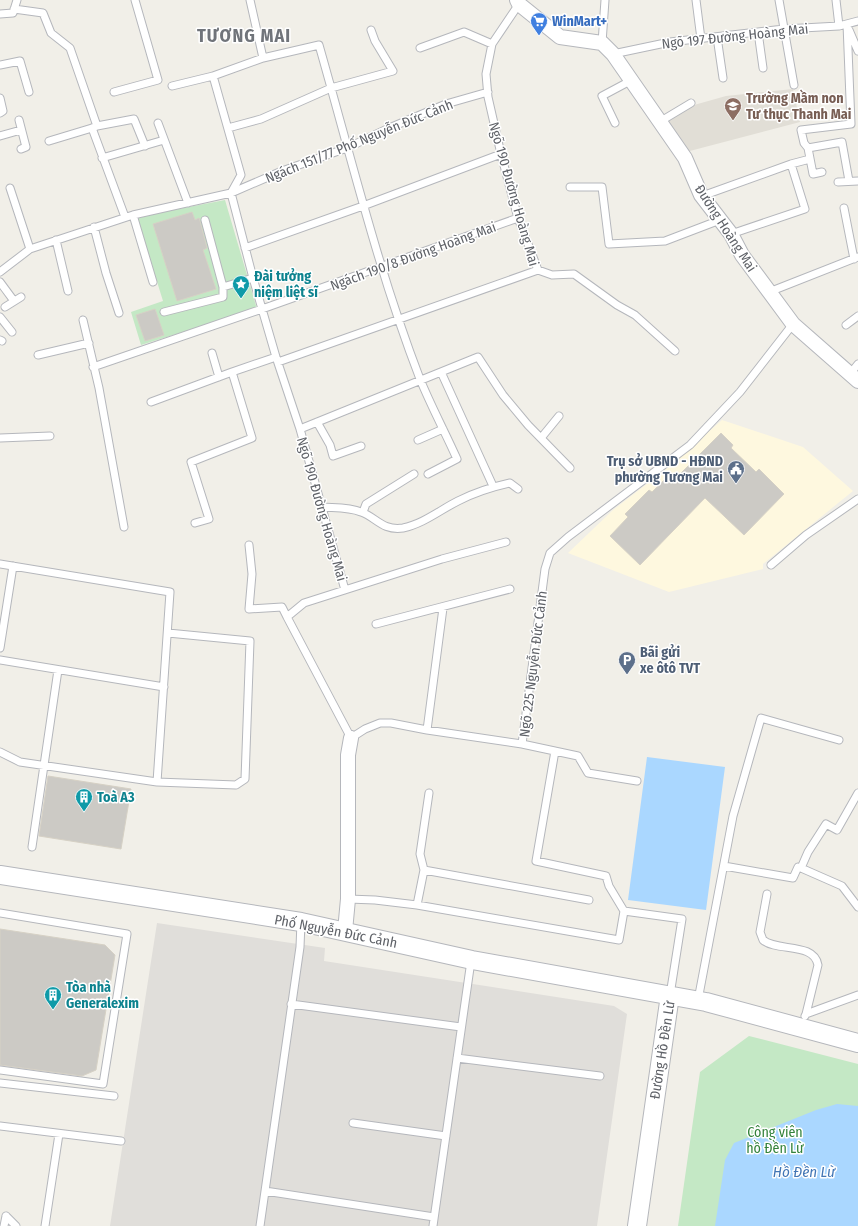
<svg xmlns="http://www.w3.org/2000/svg" width="858" height="1226" font-family="'Fira Sans Condensed',sans-serif">
  <style>
    .commercial { fill: #fef8df }
    .industrial { fill: #e0deda }
    .education { fill: #e1ded6 }
    .green { fill: #c4e8c5 }
    .water { fill: #aad7ff }
    .building { fill: #cccac5; stroke: #d6d1c5 }
    .lines { fill: none; stroke-linecap: round; stroke-linejoin: round }
    .service-casing { stroke: #b5b7bc; stroke-width: 9 }
    .minor-casing { stroke: #b5b7bc; stroke-width: 16 }
    .tertiary-casing { stroke: #b5b7bc; stroke-width: 20 }
    .service { stroke: #fff; stroke-width: 7 }
    .minor { stroke: #fff; stroke-width: 14 }
    .tertiary { stroke: #fff; stroke-width: 18 }
    .labels { text-anchor: middle; stroke-width: 3; stroke-linejoin: round; paint-order: stroke }
    .shop-label { font-size: 14px; font-weight: bold; fill: #366cbe; stroke: #fff; text-anchor: start }
    .street-label { font-size: 14px; fill: #5f6268; stroke: #fff }
    .education-label { font-size: 14px; font-weight: bold; fill: #785e54; stroke: #fff; text-anchor: start }
    .culture-label { font-size: 14px; font-weight: bold; fill: #0d838f; stroke: #fff; text-anchor: start }
    .service-label { font-size: 14px; font-weight: bold; fill: #4e5e75; stroke: #fff; text-anchor: end }
    .park-label { font-size: 14px; fill: #33823a; stroke: #fff }
    .water-label { font-size: 15px; font-style: italic; fill: #4276b5; stroke: #fff }
    .district-label { font-size: 18px; font-weight: bold; letter-spacing: 1px; fill: #70747a; stroke: #fff }
  </style>
  <rect width="100%" height="100%" fill="#f1efe8"/>
  <path class="commercial" d="M722,420L803,447L853,491L763,564V569L669,592L568,553L613,510L665,470Z"/>
  <path class="industrial" d="M157,923L325,948L324,961L614,1006L627,1014L597,1226H110Z"/>
  <path class="education" d="M793,89L800,122L686,152L666,120L687,107L726,96Z"/>
  <path class="green" d="M225,200L257,309L141,345L131,312L163,301L137,217Z
    M749,1036L858,1064V1226H678L700,1072Z"/>
  <path class="water" d="M647,757L725,767L706,910L628,900Z
    M837,1104L858,1106V1226H715L725,1160L734,1143L816,1110Z"/>
  <path class="building" d="M192,212L195,220L199,218L200,221L207,248L203,250L216,289L177,301L153,224Z
    M155,309L164,335L145,341L136,315Z
    M721,433L733,445L731,448L756,472L759,469L784,494L744,535L705,498L640,565L610,536L628,517L625,514L649,490L652,492L666,478L671,483Z
    M48,776L131,789L121,849L39,836Z
    M0,929L105,945L115,955L96,1070L82,1076L0,1065Z"/>
  <g class="lines">
    <g class="service-casing">
      <path id="service" d="M250,0L263,58
        M696,0L701,39
        M779,0L794,85
        M836,0L839,26
        M519,4L492,44L486,74L488,97L501,154L518,218L538,270
        M14,9L43,13L51,33L70,48L97,126L92,128
        M0,14L13,13L17,0
        M849,30L858,51
        M758,32L763,68
        M717,37L723,78
        M602,43L605,0
        M420,48L464,32L492,44
        M613,54L670,42L784,29L839,26L858,21
        M0,65L20,61L29,92
        M172,86L213,76
        M114,92L158,80L135,0
        M0,98L3,111L0,113
        M19,120L26,147L21,149
        M661,121L691,103
        M158,123L188,203
        M615,123L602,96L632,80
        M97,126L134,119L145,146
        M228,128L261,119L331,88L393,71L375,41L371,30
        M0,136L21,130
        M49,141L92,128L125,217
        M808,148L842,142L849,181
        M102,158L164,140
        M822,172L813,174L808,148L804,143L801,130L851,124L847,24
        M838,182L858,181
        M570,187H602L609,244L665,241L720,220
        M10,188L30,249
        M231,193L241,175L213,76L263,58L319,45C351,157 378,270 420,379C431,406 445,432 457,459L428,474
        M231,193L253,278L276,357L300,429L345,590
        M702,196L791,164L810,159
        M844,208L854,259
        M133,215L153,282
        M94,227L106,273L119,313
        M731,234L805,209L791,164
        M56,240L68,291
        M245,248L363,206L501,154
        M538,270L552,275L574,274L617,305L635,315L675,351
        M0,272L30,249L133,215L231,193L282,171L347,148L387,129L446,104L488,92
        M0,282L14,301
        M223,287L253,278
        M769,292L858,257
        M5,307L21,297
        M164,312L223,297V287L205,220
        M0,317L12,332
        M83,320L99,388L124,527
        M846,325L858,316
        M0,340L2,341
        M212,353L219,377
        M38,355L89,343
        M278,362L538,270
        M93,367L262,309L518,218
        M441,372L493,486
        M850,374L858,364
        M151,402L232,372
        M317,422L330,445L333,456L361,446
        M300,429L478,357L503,395L528,425L570,468
        M0,438L50,436
        M541,438L559,416
        M418,440L443,429
        M322,507C335,508 349,507 361,512C376,517 382,531 403,528C423,524 440,510 458,501C474,493 492,487 510,483L518,489
        M363,512L366,504L414,474
        M195,523L209,519L191,462L252,438L232,372L276,357
        M506,542L442,559L304,603L287,617L351,738L365,729L380,723H391L427,730L522,744L545,569L550,553L568,537L690,445L740,392L793,324
        M249,545L252,574L249,609L282,607L287,617
        M0,564L170,592L157,782
        M771,565L806,535L858,499
        M376,624L510,589
        M0,648L13,566
        M0,660L164,687
        M427,730L443,608
        M522,744L578,756L588,773L637,781
        M555,751L536,861L606,876L609,886L624,911
        M0,752L20,762L157,782L236,785L245,779L250,641L168,633
        M32,847L58,670
        M724,866L793,878L798,867L801,868L808,852L826,824L837,830L858,793
        M801,868L842,886L858,907
        M424,870L420,854L429,793
        M767,894L760,932L763,940C777,952 814,942 818,965L806,1014
        M348,899L375,900L417,905L619,940L624,911L682,919L670,995
        M417,905L424,870L589,900
        M0,913L127,934L103,1084L0,1070
        M698,1000L733,816L761,718L839,740
        M291,1004L461,1027
        M805,1016L806,1014L858,995
        M457,1058L600,1076
        M0,1083L114,1096
        M353,1123L446,1136
        M0,1126L121,1141
        M265,1191L434,1217
        M6,1216L16,1226
        M4,1226L6,1216
        M45,1226L59,1134
        M260,1226L300,947L301,922
        M433,1226L471,961"/>
    </g>
    <g class="minor-casing">
      <path id="minor" d="M517,0L519,4L560,37L602,43L613,54L685,158L701,195L731,234L742,255L793,324L858,381
        M345,931L348,899V755L351,738"/>
    </g>
    <g class="tertiary-casing">
      <path id="tertiary" d="M0,875L301,922L472,960L706,1002L858,1043
        M637,1226L670,995"/>
    </g>
    <use href="#service" class="service"/>
    <use href="#minor" class="minor"/>
    <use href="#tertiary" class="tertiary"/>
  </g>
  <defs>
    <g id="supermarket-pin" transform="scale(0.9)"><path d="M0 17L-7.5 6A9.5 9.5 0 1 1 7.5 6Z" fill="#3f7fe0" stroke="#fff"/><path d="M-6-5.5h2.5l.6 2H6L4.5 2H-2.5L-4.4-4H-6ZM-1.5 3.2a1.3 1.3 0 1 0 .1 0ZM3 3.2a1.3 1.3 0 1 0 .1 0Z" fill="#fff"/></g>
    <g id="school-pin" transform="scale(0.9)"><path d="M0 17L-7.5 6A9.5 9.5 0 1 1 7.5 6Z" fill="#8d6e63" stroke="#fff"/><path d="M0-5L7-2L0 1L-7-2ZM-4 1L0 2.5L4 1V4Q0 6-4 4Z" fill="#fff"/></g>
    <g id="sight-pin" transform="scale(0.9)"><path d="M0 17L-7.5 6A9.5 9.5 0 1 1 7.5 6Z" fill="#0f9aa8" stroke="#fff"/><path d="M0-6L1.8-2.2L6-1.7L2.9 1.2L3.7 5.4L0 3.3L-3.7 5.4L-2.9 1.2L-6-1.7L-1.8-2.2Z" fill="#fff"/></g>
    <g id="civic-pin" transform="scale(0.9)"><path d="M0 17L-7.5 6A9.5 9.5 0 1 1 7.5 6Z" fill="#5c6f8a" stroke="#fff"/><path d="M-.6-6.5H3V-4.5H.6V-3L4-1V1h2V6H-6V1h2V-1L-.6-3ZM-1.2 2.5V6h2.4V2.5Z" fill="#fff"/></g>
    <g id="parking-pin" transform="scale(0.9)"><path d="M0 17L-7.5 6A9.5 9.5 0 1 1 7.5 6Z" fill="#5c6f8a" stroke="#fff"/><path d="M-3.5-5.5H1a3.5 3.5 0 0 1 0 7H-1V5.5H-3.5ZM-1-3.4V-.6H.8a1.4 1.4 0 0 0 0-2.8Z" fill="#fff"/></g>
    <g id="building-pin" transform="scale(0.9)"><path d="M0 17L-7.5 6A9.5 9.5 0 1 1 7.5 6Z" fill="#0f9aa8" stroke="#fff"/><path d="M-4-6H4V6H1V3H-1V6H-4ZM-2.5-4.3h1.7v1.8h-1.7ZM.8-4.3h1.7v1.8H.8ZM-2.5-1h1.7V.8h-1.7ZM.8-1h1.7V.8H.8Z" fill="#fff"/></g>
  </defs>
  <g fill-rule="evenodd">
    <use href="#supermarket-pin" x="539" y="21"/>
    <use href="#school-pin" x="733" y="106"/>
    <use href="#sight-pin" x="241" y="284"/>
    <use href="#civic-pin" x="736" y="469"/>
    <use href="#parking-pin" x="627" y="660"/>
    <use href="#building-pin" x="84" y="797"/>
    <use href="#building-pin" x="53" y="995"/>
  </g>
  <g class="labels">
    <g class="shop-label">
      <text x="552" y="26">WinMart+</text>
    </g>
    <g class="street-label">
      <text transform="translate(735 36) rotate(-6)" y="5">Ngõ 197 Đường Hoàng Mai</text>
      <text transform="translate(359 141) rotate(-22)" y="5">Ngách 151/77 Phố Nguyễn Đức Cảnh</text>
      <text transform="translate(514 194) rotate(74)" y="5">Ngõ 190 Đường Hoàng Mai</text>
      <text transform="translate(726 228) rotate(57)" y="5">Đường Hoàng Mai</text>
      <text transform="translate(413 256) rotate(-20)" y="5">Ngách 190/8 Đường Hoàng Mai</text>
      <text transform="translate(322 509) rotate(74)" y="5">Ngõ 190 Đường Hoàng Mai</text>
      <text transform="translate(533 664) rotate(-83)" y="5">Ngõ 225 Nguyễn Đức Cảnh</text>
      <text transform="translate(336 931) rotate(11)" y="5">Phố Nguyễn Đức Cảnh</text>
      <text transform="translate(662 1050) rotate(-81)" y="5">Đường Hồ Đền Lừ</text>
    </g>
    <g class="education-label">
      <text x="746" y="103">Trường Mầm non<tspan x="746" dy="16">Tư thục Thanh Mai</tspan></text>
    </g>
    <g class="culture-label">
      <text x="254" y="281">Đài tưởng<tspan x="254" dy="16">niệm liệt sĩ</tspan></text>
      <text x="97" y="802">Toà A3</text>
      <text x="66" y="992">Tòa nhà<tspan x="66" dy="16">Generalexim</tspan></text>
    </g>
    <g class="service-label">
      <text x="723" y="466">Trụ sở UBND - HĐND<tspan x="723" dy="16">phường Tương Mai</tspan></text>
      <text x="640" y="657" text-anchor="start">Bãi gửi<tspan x="640" dy="16">xe ôtô TVT</tspan></text>
    </g>
    <g class="park-label">
      <text x="775" y="1137">Công viên<tspan x="775" dy="16">hồ Đền Lừ</tspan></text>
    </g>
    <g class="water-label">
      <text x="804" y="1177">Hồ Đền Lừ</text>
    </g>
    <g class="district-label">
      <text x="244" y="42">TƯƠNG MAI</text>
    </g>
  </g>
</svg>
